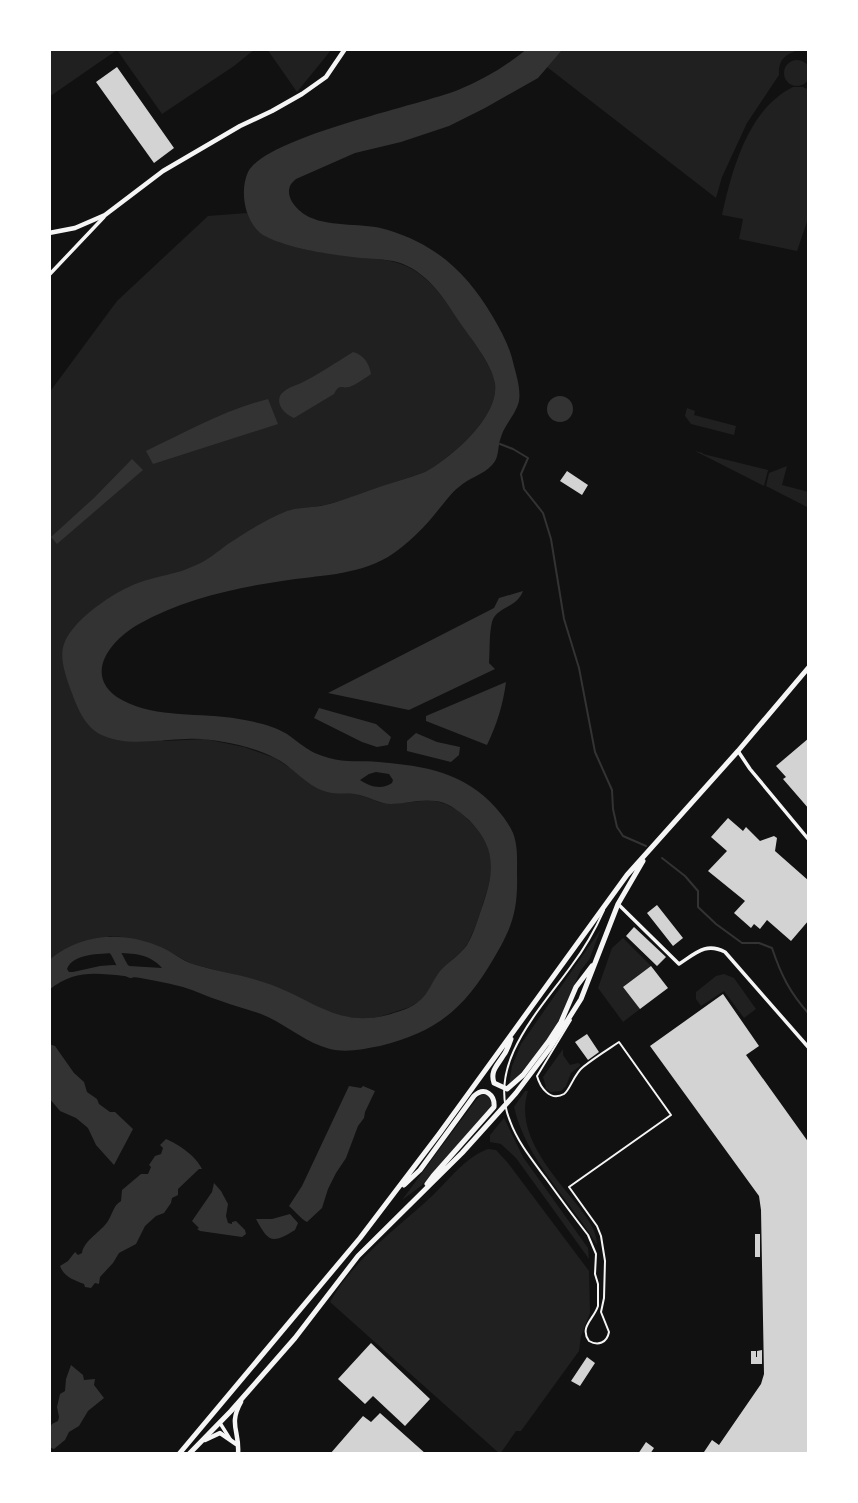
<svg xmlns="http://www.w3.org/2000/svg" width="858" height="1503" font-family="'DM Sans',sans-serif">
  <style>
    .green { fill: #202020 }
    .water { fill: #333; fill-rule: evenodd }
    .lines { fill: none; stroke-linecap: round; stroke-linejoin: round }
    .stream { stroke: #333; stroke-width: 2 }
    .river { stroke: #333; stroke-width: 10 }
    .building { fill: #d3d3d3 }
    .service { stroke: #f5f5f5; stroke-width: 2 }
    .minor { stroke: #f5f5f5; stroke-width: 3.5 }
    .tertiary { stroke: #f5f5f5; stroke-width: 4.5 }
    .primary { stroke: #f5f5f5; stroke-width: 5 }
  </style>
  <rect width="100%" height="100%" fill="#111"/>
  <path class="green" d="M49,49H255L234,66L162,114L117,50L49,97Z
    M267,49H332L297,92Z
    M563,49H803C787,53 778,58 779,75L747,123L722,177L716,198L547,67Z
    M784 73a13 13 0 1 1 26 0a13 13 0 1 1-26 0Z
    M793,87H803L809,90V216L797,251L739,239L743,219L722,215C732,170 748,109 793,87Z
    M247,213C250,221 256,229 263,234C282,248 327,253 350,256C371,259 393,258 412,269C435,283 447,303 461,324C472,340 492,364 495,384C499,417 451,458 425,472L340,501L325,505L288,511L248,532L208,559L191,568L129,587L112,596L77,625L63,655L65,671L73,695L164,741L205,739L244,747L275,758L287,766L346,793L357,794L382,803L392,804L432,800L446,804L459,811L480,831L487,844L491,858V873L488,888L476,925L468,943L462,951L442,969L427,994L420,1001L410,1007L379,1017L363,1019L346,1017L329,1012L266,983L192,964L156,945L122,937L110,936L49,960V393L117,301L208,216Z
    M687,408L695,411L694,415L736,426L734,435L691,424L685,416Z
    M695,451L703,453V454L768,470L764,486Z
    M787,466L782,485L809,492V508L766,486L769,473Z
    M601,929L589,960L581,970L556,1026L535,1056L512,1083L509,1084L512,1066L521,1044Z
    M623,938L651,966L623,987L640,1009L623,1022L598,988L612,948Z
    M724,974L734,978L756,1009L744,1018L724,991L701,1006L696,999V992L716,976Z
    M563,1049V1055L570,1065L578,1063L580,1064V1066L571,1073L566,1086L561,1091L551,1092L545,1088L546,1087L543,1077Z
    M525,1091H528C514,1134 553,1174 578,1206C587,1218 597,1230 597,1245C570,1200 526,1160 514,1107Z
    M481,1095H487C490,1099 492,1102 491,1107L421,1186L402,1200L476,1100Z
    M504,1118L523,1157L588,1248L589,1259L516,1158L501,1144L490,1142V1135Z
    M488,1149L496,1150L508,1163L589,1271L590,1313L581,1336L579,1351L521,1431H516L500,1454L330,1302C354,1259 395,1230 431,1197C448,1181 465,1157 488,1149Z"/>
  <path class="water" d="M527,49H563L538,78L485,108L449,126L401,142L355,153L296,179C294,181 291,183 290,186C285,199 299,212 309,217C333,228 363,222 388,230C437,245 467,273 493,317C501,331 509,345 513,362C516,374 521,389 519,401C516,414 505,424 501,437C497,447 500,457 492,465C483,475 468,478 459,487C451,493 446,501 439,509C425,527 407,545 388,557C355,576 318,575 282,581C234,588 181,600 139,624C110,640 81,677 122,700C157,719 201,712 239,719C255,722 273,725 287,734C304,746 308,752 329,758C346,763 362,760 379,762C425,766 464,772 496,808C503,816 509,824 513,833C518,846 517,859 517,873C518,909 513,926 494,958C465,1008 437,1032 380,1046C364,1049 346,1053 330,1049C307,1043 289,1027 268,1017C253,1010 236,1007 221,1001C208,997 196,991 183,987C164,982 144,978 124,976C94,973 74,970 49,990V960C80,934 119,931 156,945C171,950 181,961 196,965C223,973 251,976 277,987C318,1004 343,1028 391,1014C400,1011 411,1008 418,1002C429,994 432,981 440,971C448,962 460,955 467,945C473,935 477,922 481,910C494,874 498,849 469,820C461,813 454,807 444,803C426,797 409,804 391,804C379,804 368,796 355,794C347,793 340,794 332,793C309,790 295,768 275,758C260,750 241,745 224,742C212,740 199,738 187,739C160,739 130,747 104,736C85,729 77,707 70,688C66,676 59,658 64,644C72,620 115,591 138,583C157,576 178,574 196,565C208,560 217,552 228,544C246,532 267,519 287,511C299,507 312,508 325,505C339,502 353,496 368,491C387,484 406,479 425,472C451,458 499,417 495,384C492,363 470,338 458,320C443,297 429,275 403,264C390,259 375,259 361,258C334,255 287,249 263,235C245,223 239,192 248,172C266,137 417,106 458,90C483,80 506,66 527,49ZM376,772L389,774L393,780L392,783C382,790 370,787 360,780L369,774ZM115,953C133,953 150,954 162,968L113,965L100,966L73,972H69L67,969C73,953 100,954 115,953Z
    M353,352C364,355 369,363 371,374C365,378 356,385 349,387C340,389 340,383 334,394L294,418C286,415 276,406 280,396C283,390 293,386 299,384C318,375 335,363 353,352Z
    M547 409a13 13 0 1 1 26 0a13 13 0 1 1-26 0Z
    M268,399L278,424L153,464L146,451C186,432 225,410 268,399Z
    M132,459L143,470L57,544L51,537L95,497Z
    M523,591C517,608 496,607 492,622C489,634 490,650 489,663L495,669L409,710L328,693L494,608L499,598Z
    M506,682C503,705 497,724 487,745L426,721V716Z
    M319,708L376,724L391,737L388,745L377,747L362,742L314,718Z
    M416,733L437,742L460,747L459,755L451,762L407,751V741Z
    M49,1044L55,1046L74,1073L84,1082L87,1092L97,1099L99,1104L110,1112H115L133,1129L114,1165L96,1145L88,1128L76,1118L60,1111L49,1098Z
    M349,1086L361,1088L363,1086L375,1091L365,1112L364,1118L358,1126L346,1158L336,1173L328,1189L322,1208L307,1222C300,1218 296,1212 289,1206L302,1186Z
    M166,1139C178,1144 196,1156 202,1169H199L178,1189V1195L172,1198L171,1203L164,1213L156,1216L145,1226L136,1244L119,1253L113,1263L100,1277L99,1284L95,1283L91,1288L85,1287L84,1284C74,1280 64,1277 60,1266L68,1261L75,1252L78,1255L82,1253C84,1240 101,1232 108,1221C113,1213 113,1206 121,1201L122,1190L141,1174H148L151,1167L149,1165L155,1156L161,1154L163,1148L160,1145Z
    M214,1183L221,1191L228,1204L226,1216L228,1223L232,1224V1222L236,1221L245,1230L246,1234L242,1237L200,1231L197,1229L199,1228L192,1221L212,1192Z
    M290,1214L298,1223L295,1230C271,1245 268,1241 256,1219H272Z
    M71,1365L83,1375L84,1380L95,1379L94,1385L104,1398L88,1411L79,1426L69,1432L65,1440L54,1449L49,1447V1430L52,1424L58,1421L59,1417L57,1407L60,1394L65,1391L66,1379Z"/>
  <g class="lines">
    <path class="stream" d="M500,444L513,449L528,458L521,474L524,489L543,513L551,539L564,619L579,668L595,752L612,790L613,809L617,827L623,836L646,846
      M662,858L685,876L698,891V907L716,924L742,943H759L772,948C781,975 790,993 809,1014"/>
    <path class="river" d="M112,948C120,956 120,969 131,973"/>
  </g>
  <path class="building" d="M117,67L174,148L154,163L96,82Z
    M567,471L588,485L582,495L560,481Z
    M809,738V809L783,779L786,777L776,766Z
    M728,818L743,831L746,827L760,841L774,836L777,838L775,851L809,881V920L791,941L767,920L760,929L754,924L751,928L734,913L745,901L708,871L727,851L711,837Z
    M657,905L683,938L673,946L647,913Z
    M634,927L666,957L657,966L626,936Z
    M651,966L668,988L640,1009L623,987Z
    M723,994L759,1046L746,1055L809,1143V1454H707L704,1452L712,1440L719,1445L761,1384L764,1374L761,1210L759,1196L650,1046Z
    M587,1034L599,1052L588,1060L575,1042Z
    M755,1234H760V1257H755Z
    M371,1343L430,1399L405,1426L373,1396L365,1404L338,1379Z
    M762,1350V1364H751V1351H756V1357H757V1351Z
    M587,1357L595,1363L580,1386L571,1381Z
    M380,1413L426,1454H330L363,1416L371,1422Z
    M646,1442L654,1448L650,1454H638Z"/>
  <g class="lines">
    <path class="service" d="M571,1020L537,1076C540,1087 550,1102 564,1094C570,1090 574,1074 583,1067C594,1058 607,1050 619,1042L671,1115L569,1187L597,1226L601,1236L605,1261L604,1298L601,1312L609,1332C607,1343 598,1346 589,1341C579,1327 594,1319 598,1306V1284L595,1274L596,1254L588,1235C574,1217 560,1198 547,1180C533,1161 518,1143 510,1121C486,1063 541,1009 572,965C585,948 595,930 604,910"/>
    <path class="minor" d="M49,275L104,217
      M738,751L750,769L809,840
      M618,904L679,964C696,953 706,942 725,952L809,1048
      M220,1423L230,1439"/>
    <path class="tertiary" d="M49,233L75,228L105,215L163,171L240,126L272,111L302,94L326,77L345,49
      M205,1440L220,1433L236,1444
      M238,1454C240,1431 228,1425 241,1402"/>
    <path class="primary" d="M511,1039C509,1045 507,1051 503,1056C497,1066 490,1071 494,1083L507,1089L523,1075L548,1042L561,1022L576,987L592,966
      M404,1185L420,1170L474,1096C485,1086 495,1095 494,1107L433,1176L427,1184
      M179,1454L360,1238L439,1134L627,875L738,751L809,667
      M189,1454L231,1411L295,1338L358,1256L462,1153L516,1093L550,1048L581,999L618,904L643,861"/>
  </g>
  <rect width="858" height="1503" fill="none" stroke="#ffffff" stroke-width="102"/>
</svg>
